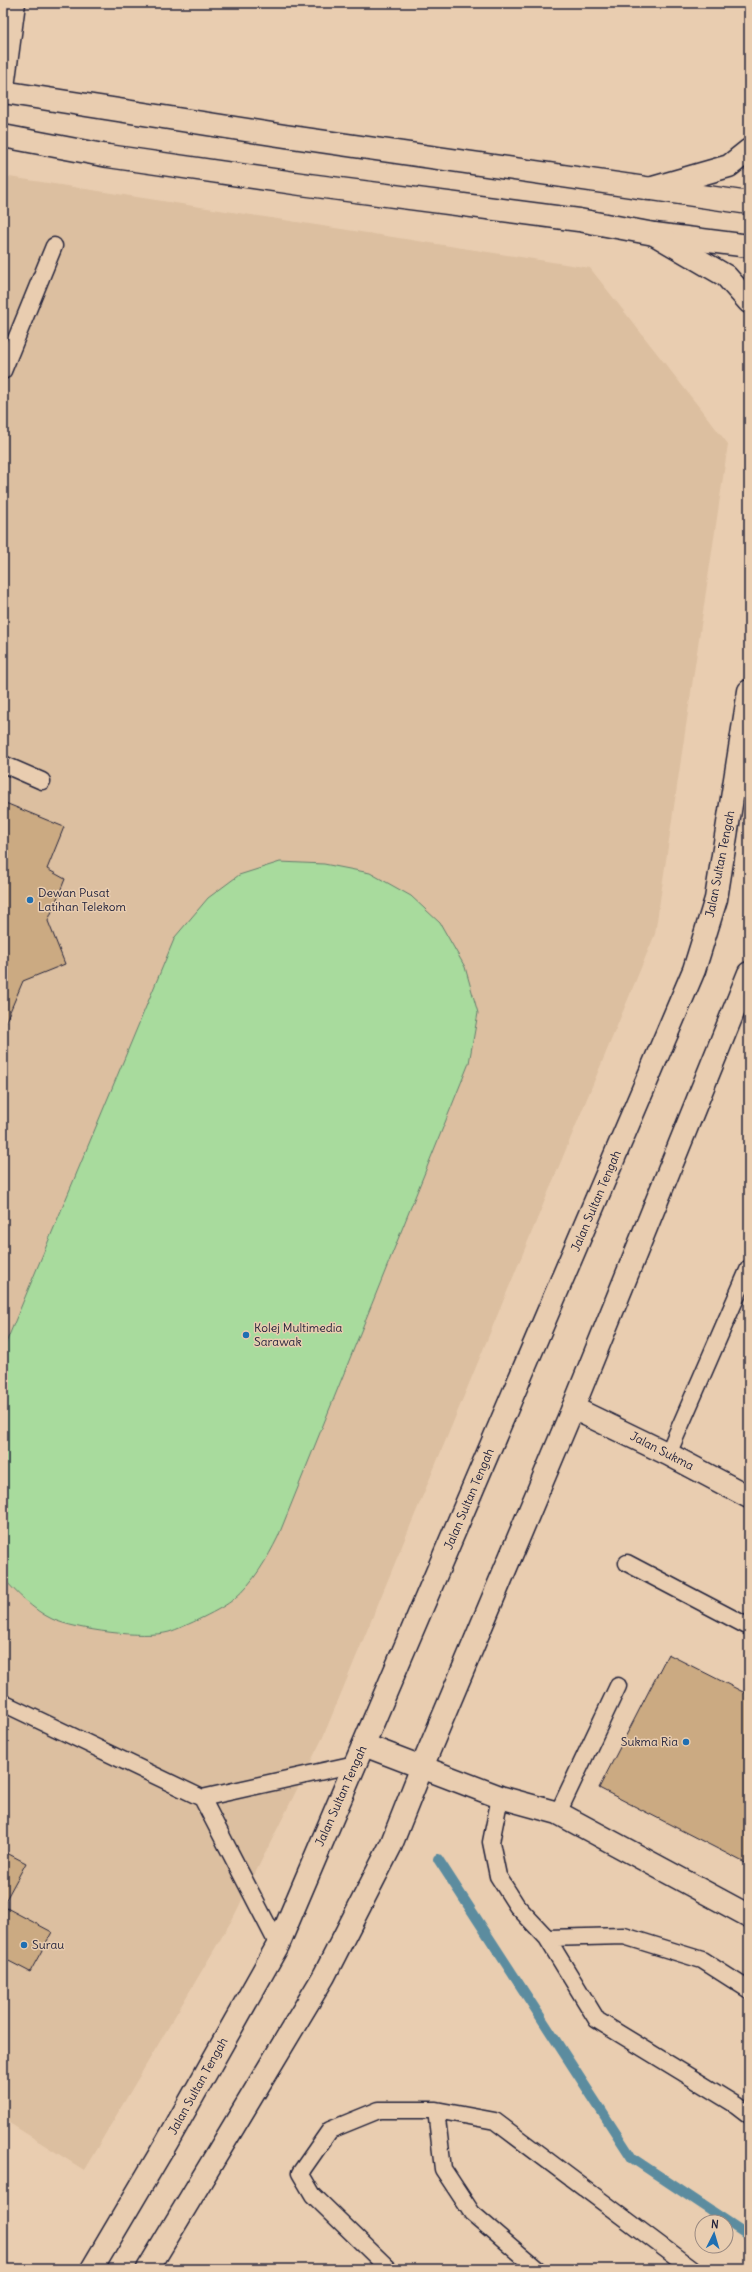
<svg xmlns="http://www.w3.org/2000/svg" width="752" height="2272" font-family="Delius,sans-serif">
  <style>
    .built { fill: #dcbfa0 }
    .green { fill: #a8db9d; stroke: #657e6c }
    .lines { fill: none; stroke-linecap: round; stroke-linejoin: round }
    .stream { stroke: #5c8c9f; stroke-width: 10 }
    .building { fill: #cbaa82; stroke: #22223b }
    .service-casing { stroke: #22223b; stroke-width: 19 }
    .minor-casing { stroke: #22223b; stroke-width: 25 }
    .secondary-casing { stroke: #22223b; stroke-width: 25 }
    .service { stroke: #e9cdb0; stroke-width: 16 }
    .minor { stroke: #e9cdb0; stroke-width: 22 }
    .secondary { stroke: #e9cdb0; stroke-width: 22 }
    .poi-dot { fill: #1f6fb2; stroke: #e9cdb0; stroke-width: 1.5 }
    .labels { text-anchor: middle; stroke-width: 3; stroke-linejoin: round; paint-order: stroke }
    .street-label { font-size: 12px; fill: #22223b; stroke: #e9cdb0 }
    .poi-label { font-size: 12px; fill: #22223b; stroke: #e9cdb0; text-anchor: start }
  </style>
  <rect width="100%" height="100%" fill="#e9cdb0"/>
  <filter id="ink" filterUnits="userSpaceOnUse"><feTurbulence type="fractalNoise" baseFrequency=".025" numOctaves="2"/><feDisplacementMap in="SourceGraphic" scale="8" xChannelSelector="R" yChannelSelector="G"/><feConvolveMatrix kernelMatrix="1 2 1 2 8 2 1 2 1" color-interpolation-filters="sRGB"/></filter>
  <g filter="url(#ink)">
    <path class="built" d="M3,176L590,268L728,444L655,934L323,1737L233,1918L84,2170L3,2119Z"/>
    <path class="green" d="M280,862L324,864L370,873L411,896L440,923L465,967L478,1013L469,1063L278,1537C267,1559 254,1582 234,1599C223,1609 184,1627 169,1632C144,1639 76,1630 52,1619C33,1610 17,1593 3,1578V1350L175,937L208,898L239,875Z"/>
    <g class="lines">
      <path class="stream" d="M438,1859L632,2158L749,2236"/>
    </g>
    <path class="building" d="M3,802L64,827L47,869L65,879L48,921L65,964L23,981L3,1028Z
      M668,1654L749,1695V1865L599,1788Z
      M3,1851L26,1863L3,1905Z
      M3,1906L52,1932L30,1972L3,1958Z"/>
    <g class="lines">
      <g class="service-casing">
        <path id="service" d="M3,371L54,246
          M3,764L42,781
          M668,1454L749,1268
          M627,1563L749,1627
          M3,1703L202,1798L278,1945
          M500,1797L491,1842L498,1876L517,1906L547,1938L597,2020L736,2105L749,2115
          M202,1798L355,1764
          M558,1813L618,1686
          M547,1938L624,1936L702,1960L749,1990
          M436,2110L443,2169L472,2213L537,2269
          M389,2269L313,2195L300,2173L330,2130L379,2110H436L495,2121L692,2269"/>
      </g>
      <g class="minor-casing">
        <path id="minor" d="M3,87L14,3
          M3,92L285,136L749,203
          M3,136L108,156L301,184L579,220L654,234L749,246
          M573,1408L668,1454L749,1497
          M364,1745L500,1797L558,1813L749,1916"/>
      </g>
      <g class="secondary-casing">
        <path id="secondary" d="M649,189L729,166L749,150
          M654,234L726,276L749,302
          M92,2269L167,2142L278,1945L694,970L716,899L749,691
          M148,2269L324,1976L391,1845L422,1767L573,1408L749,973"/>
      </g>
      <use href="#service" class="service"/>
      <use href="#minor" class="minor"/>
      <use href="#secondary" class="secondary"/>
    </g>
  </g>
  <g class="poi-dot">
    <circle cx="30" cy="900" r="4"/>
    <circle cx="246" cy="1335" r="4"/>
    <circle cx="686" cy="1742" r="4"/>
    <circle cx="24" cy="1945" r="4"/>
  </g>
  <g class="labels">
    <g class="street-label">
      <text transform="translate(720 864) rotate(-79)" y="4">Jalan Sultan Tengah</text>
      <text transform="translate(596 1201) rotate(-67)" y="4">Jalan Sultan Tengah</text>
      <text transform="translate(662 1451) rotate(27)" y="4">Jalan Sukma</text>
      <text transform="translate(469 1499) rotate(-67)" y="4">Jalan Sultan Tengah</text>
      <text transform="translate(341 1796) rotate(-66)" y="4">Jalan Sultan Tengah</text>
      <text transform="translate(198 2086) rotate(-61)" y="4">Jalan Sultan Tengah</text>
    </g>
    <g class="poi-label">
      <text x="38" y="897">Dewan Pusat<tspan x="38" dy="14">Latihan Telekom</tspan></text>
      <text x="254" y="1332">Kolej Multimedia<tspan x="254" dy="14">Sarawak</tspan></text>
      <text x="678" y="1746" text-anchor="end">Sukma Ria</text>
      <text x="32" y="1949">Surau</text>
    </g>
  </g>
  <rect width="752" height="2272" fill="none" stroke="#e9cdb0" stroke-width="16"/>
  <rect x="8" y="8" width="736" height="2256" fill="none" stroke="#22223b" stroke-width="1.5" filter="url(#ink)"/>
  <g transform="translate(714 2234) rotate(5)"><circle r="19" fill="#e9cdb0" stroke="#998981"/>
  <path d="M0-3L7 15L0 10L-7 15Z" fill="#1f6fb2"/>
  <text y="-6" font-size="11" font-weight="bold" text-anchor="middle" fill="#22223b">N</text>
  </g>
</svg>
